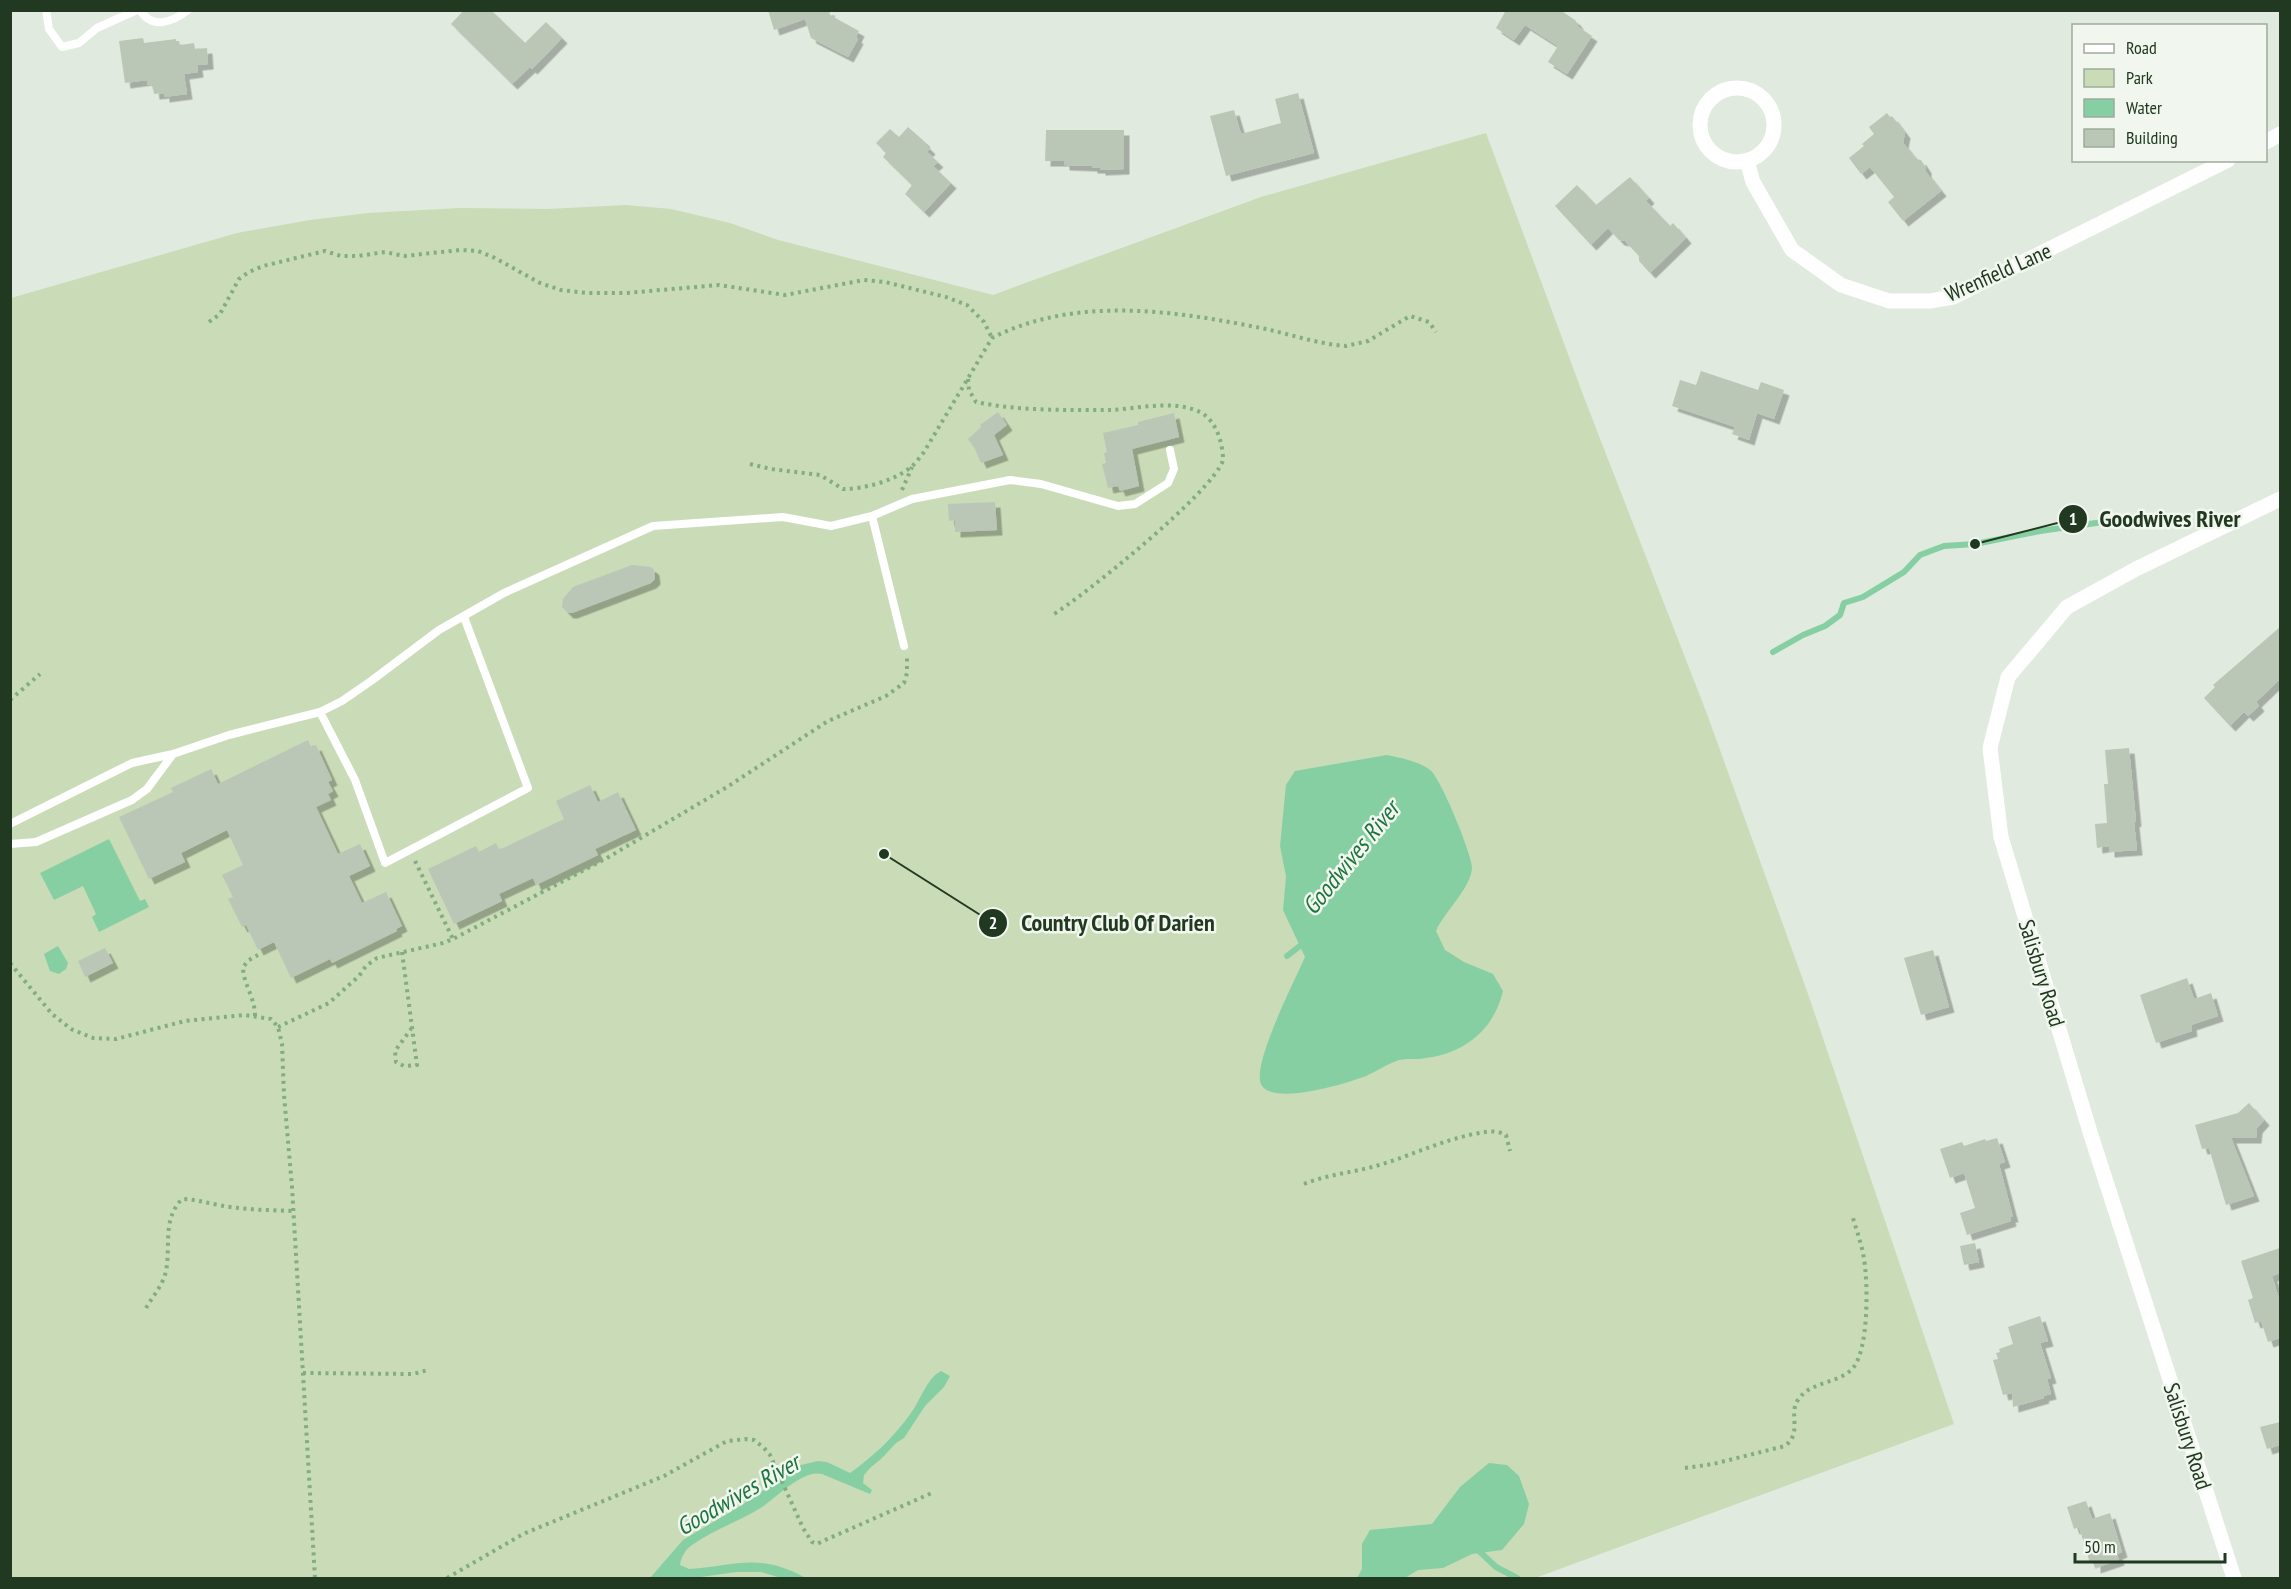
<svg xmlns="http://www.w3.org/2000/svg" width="2291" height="1589" font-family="'PT Sans Narrow',sans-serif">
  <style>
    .green { fill: #c9dbb7 }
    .water { fill: #86cfa2 }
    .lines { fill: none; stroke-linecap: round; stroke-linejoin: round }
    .stream { stroke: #86cfa2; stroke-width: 6 }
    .building { fill: #bac7b7; filter: url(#shadow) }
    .path { stroke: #83ad7f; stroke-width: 4; stroke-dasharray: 3 4.5; stroke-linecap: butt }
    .lane { stroke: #fff; stroke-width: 8 }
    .street { stroke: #fff; stroke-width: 15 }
    .labels { text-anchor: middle; stroke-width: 5; stroke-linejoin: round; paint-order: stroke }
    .street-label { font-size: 22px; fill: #213920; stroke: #f1f7ef }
    .water-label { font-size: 24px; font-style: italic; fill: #1c743e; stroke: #f1f7ef }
    .leader { fill: none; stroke: #213920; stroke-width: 2 }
    .callout-dot { fill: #213920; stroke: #f1f7ef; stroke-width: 2 }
    .mark-label { font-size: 18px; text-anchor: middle; font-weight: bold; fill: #fff }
    .callout-label { font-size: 24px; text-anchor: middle; font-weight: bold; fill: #213920; stroke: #f1f7ef; stroke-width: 5; stroke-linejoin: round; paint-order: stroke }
  </style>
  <defs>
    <filter id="shadow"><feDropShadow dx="5.5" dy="5.5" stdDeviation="0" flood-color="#0004"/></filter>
  </defs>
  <rect width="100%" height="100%" fill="#e1eade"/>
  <path class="green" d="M1486,133L1585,400L1707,714L1808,994L1954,1424L1535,1578H11V298L237,233L310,220L368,213L460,208L547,209L626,205L671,209L730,223L778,240L993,295L1261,197Z"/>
  <path class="water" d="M1387,755C1401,758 1418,761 1430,770C1440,776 1472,855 1472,867C1472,887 1444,912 1436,931L1445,950L1464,962L1493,974L1503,991C1498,1011 1489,1027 1472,1040C1459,1050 1443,1056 1426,1058C1417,1060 1407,1058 1399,1060C1387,1064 1377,1071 1366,1076C1348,1083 1265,1109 1260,1081C1256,1056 1294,982 1305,957L1283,910L1286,876L1280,846L1286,785L1295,771Z
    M109,839L140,901L145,899L149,907L99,932L92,917L96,914L83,886L54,900L40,873Z
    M58,946L68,963L66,969L59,974L50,971L44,954Z
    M941,1371L950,1376L944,1387L925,1406L904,1438L896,1443L882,1458L870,1468L864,1475L863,1483L872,1490L870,1494L822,1474C803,1469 777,1497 762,1507C740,1521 713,1530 692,1545C685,1550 681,1557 680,1565L689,1569C738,1566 757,1552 806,1578H781L761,1572H736L694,1578H650L683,1540L742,1505L797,1466L818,1461L827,1462L850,1473C874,1456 894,1437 911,1413C921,1400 926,1379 941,1371Z
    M1489,1463L1507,1465L1519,1476L1529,1504L1524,1524L1502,1550L1472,1554L1443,1568L1418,1570L1405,1578H1357L1362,1569V1544L1370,1530L1432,1524L1460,1487Z"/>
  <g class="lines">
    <path class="stream" d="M1773,652L1803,635L1825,626L1840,615L1844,603L1863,597L1904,572L1920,555L1944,546L1975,544L2040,531L2145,516L2168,519
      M1287,956L1305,942
      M1477,1549L1496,1567L1517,1578"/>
  </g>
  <path class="building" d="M464,10H491L525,43L546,22L562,38L532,69L530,67L512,84L451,24Z
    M768,10H829L830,15L859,31L856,37L858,39L848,57L811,38L805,19L774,30Z
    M1502,10H1560L1575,20L1578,24L1577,26L1592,36L1567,74L1548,62L1558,46L1525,25L1514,40L1496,28L1505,12Z
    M143,38L144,43L176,39V41H179L180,45L194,43L195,49L207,48L208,64L197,65L198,72L184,74L187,94L164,97V93L154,94L153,85H148L147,80L125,83L119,41Z
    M1298,93L1314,153L1226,176L1210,116L1234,110L1241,134L1281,123L1275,99Z
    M1887,113L1890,117L1892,116L1905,133L1903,143L1916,159L1921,160L1926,168V172L1941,191L1903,221L1888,202L1894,197L1870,167L1861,174L1849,158L1864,146L1862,144L1874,134L1869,127Z
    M908,127L925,142L924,143L930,149L927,152L938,162L933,166L951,183L924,212L905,194L912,185L883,157L886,153L876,143L890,129L899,137Z
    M1046,130H1124V169L1100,170V168H1092V166L1064,165V161H1045Z
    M1630,177L1649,198L1646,201L1670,226L1673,223L1686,238L1650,273L1639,261V256L1625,241L1619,240L1608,228L1591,245L1555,206L1577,185L1596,205Z
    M1701,371L1758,390L1761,382L1784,390L1774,419L1757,413L1749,440L1732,434L1735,427L1672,406L1680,380L1696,385Z
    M998,412L1007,425L994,435L1003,455L981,463L975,449L968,439L981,427L980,425Z
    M1174,413L1179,437L1132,449L1139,486L1120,491L1118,486L1108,488L1102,464L1106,463L1104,453L1107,452L1103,433L1138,425V422Z
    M995,502L997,530L955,532V520L949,521L948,504Z
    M632,565L651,567L654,570L655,579L651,583L572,613H568L562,607L563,599L573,587Z
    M2280,627V679L2256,702L2259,706L2248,716L2244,712L2230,726L2204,698L2215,687L2213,685Z
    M308,740L311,747L316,745L332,780L328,782L333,791L328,794L331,800L316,807L338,854L360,844L370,866L349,876L362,903L386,892L402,926L396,929L397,931L332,963L330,959L291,978L274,942L258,950L246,925L242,927L228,899L233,897L222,875L243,865L227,830L181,853L185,862L149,879L119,817L173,792L171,788L211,769L218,784Z
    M2129,748L2136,821L2134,822L2137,850L2109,852V846L2097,848L2095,824L2107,823L2104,784H2108L2105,750Z
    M590,785L598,802L618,792L636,830L595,849L598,855L536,885L533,878L499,894L502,901L454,924L428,869L476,846L479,852L496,843L499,850L564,819L556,801Z
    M105,948L113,963L85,977L78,961Z
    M1933,950L1949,1007L1921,1015L1904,958Z
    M2187,978L2194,999L2211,993L2218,1016L2191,1025L2192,1031L2156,1043L2140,995Z
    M2249,1103L2264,1120L2257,1128L2256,1138H2231L2254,1196L2226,1205L2209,1148L2202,1149L2195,1125L2238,1113Z
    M1997,1138L2005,1162L1999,1164L2013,1217H2010L2011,1221L1967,1235L1960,1213L1975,1208L1964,1173L1950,1178L1940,1149L1962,1142L1964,1146L1985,1139L1986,1141Z
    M1975,1243L1979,1262L1964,1265L1960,1246Z
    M2280,1248V1273L2272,1276L2280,1302V1338L2268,1342L2261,1321L2255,1323L2248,1300L2253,1298L2241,1261Z
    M2040,1316L2048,1341L2040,1343L2051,1378L2047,1379L2051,1394L2043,1396L2044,1398L2013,1407L2012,1393L2003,1395L1993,1360L1998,1359L1996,1353L2000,1352L1999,1349L2013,1344L2008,1327Z
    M2280,1422V1445L2267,1449L2260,1427Z
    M2086,1501L2092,1519L2110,1513L2122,1552L2117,1554L2119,1560L2095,1568V1561L2090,1563L2079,1527L2074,1529L2067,1507Z"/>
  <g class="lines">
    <path class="path" d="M209,322L220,314L239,279L249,272L263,266L325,251L341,256H358L385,252L404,256L460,250L478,251L495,258L540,283L561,290L587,293H626L719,285L785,295L864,280L885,282L946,297L967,305L984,322L992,338
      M968,379L969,390L976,402C1018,411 1066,410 1109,410C1138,409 1172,399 1200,412C1216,420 1223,443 1223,460C1214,491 1084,596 1051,616
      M750,464L771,469L820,475L843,489C864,489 894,481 911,467C916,463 920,457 924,452L992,338C1076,295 1177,311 1266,329C1292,335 1319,344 1346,346L1368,341L1410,316L1429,322L1436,332
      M902,490L912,467
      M10,700L40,674
      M415,861L453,939
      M402,952L417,1065L404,1066L396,1062L395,1051L411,1029
      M10,963L52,1014L71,1029L93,1038L116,1039L185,1021L245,1015L271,1019L278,1027L282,1044L284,1095L292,1187L315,1578
      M255,1016C255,997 243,984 243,967L249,960L258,955
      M278,1027L329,1003L359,976L366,966L377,958L443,943L453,939L607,858L727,787L828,721L886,696L904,683L907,673V658
      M1304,1184C1326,1175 1349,1173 1372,1167C1406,1158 1439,1141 1474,1134C1485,1132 1495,1129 1506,1135L1510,1151
      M146,1308C153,1296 163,1285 166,1271C171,1245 162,1220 182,1199C195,1199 206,1203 219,1205C243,1210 269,1210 294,1211
      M303,1373L413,1374L428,1370
      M1685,1468L1713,1464L1785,1446C1803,1432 1788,1414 1798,1400C1810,1381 1839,1384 1853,1368C1869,1349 1868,1282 1864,1259C1862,1245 1857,1232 1853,1218
      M447,1578L523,1534L664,1476L727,1441L746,1439L754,1440L764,1448L770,1455L803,1528L812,1542L817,1544L823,1541L934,1492"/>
    <path class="lane" d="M46,10L49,29L62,47L79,43L97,28L137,10
      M140,10C152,30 173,22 188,10
      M872,516L904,646
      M320,712L355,780L385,863L528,788L464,617
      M10,824L132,763L173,754L229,735L320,712L342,701L371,681L439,630L504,593L653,526L783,517L831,526L872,516L912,499L1010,480L1041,484L1118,506L1135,504L1168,483L1174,469L1170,450
      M10,844L36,842L132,800L147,789L173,754"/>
    <path class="street" d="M1700 125a37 37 0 1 1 74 0a37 37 0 1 1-74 0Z
      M2266,142L2280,134
      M1747,161L1753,182L1792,250L1841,285L1889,301H1930L1953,297L2228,160
      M2234,1578L2090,1132L2001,837L1990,748L2008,677L2067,607L2136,569L2280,499"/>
  </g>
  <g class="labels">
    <g class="street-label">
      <text transform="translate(1998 272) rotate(-24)" y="8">Wrenfield Lane</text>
      <text transform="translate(2042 973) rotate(73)" y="8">Salisbury Road</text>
      <text transform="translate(2188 1436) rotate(72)" y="8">Salisbury Road</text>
    </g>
    <g class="water-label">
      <text transform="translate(1351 858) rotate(-51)" y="8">Goodwives River</text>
      <text transform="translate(738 1495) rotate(-30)" y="8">Goodwives River</text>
    </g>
  </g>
  <path class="leader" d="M1975 544L2073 519M884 854L993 923"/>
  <g class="callout-dot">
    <circle cx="1975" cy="544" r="6"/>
    <circle cx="884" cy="854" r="6"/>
    <circle cx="2073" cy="519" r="15"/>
    <circle cx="993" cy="923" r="15"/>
  </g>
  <g class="mark-label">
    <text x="2073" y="525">1</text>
    <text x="993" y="929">2</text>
  </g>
  <g class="callout-label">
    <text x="2170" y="527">Goodwives River</text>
    <text x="1118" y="931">Country Club Of Darien</text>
  </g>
  <rect width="2291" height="1589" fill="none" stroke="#213920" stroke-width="24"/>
  <rect x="2072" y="24" width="195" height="138" fill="#f1f7ef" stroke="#9eab9c" stroke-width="1.5"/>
  <rect x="2084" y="44" width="30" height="9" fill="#ffffff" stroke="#9eab9c" stroke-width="1.5"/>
  <text x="2126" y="54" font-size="18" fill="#213920">Road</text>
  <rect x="2084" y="69" width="30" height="18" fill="#c9dbb7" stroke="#9eab9c" stroke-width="1.5"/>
  <text x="2126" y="84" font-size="18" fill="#213920">Park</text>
  <rect x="2084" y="99" width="30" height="18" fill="#86cfa2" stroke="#9eab9c" stroke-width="1.5"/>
  <text x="2126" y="114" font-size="18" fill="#213920">Water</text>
  <rect x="2084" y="129" width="30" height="18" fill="#bac7b7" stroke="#9eab9c" stroke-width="1.5"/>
  <text x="2126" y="144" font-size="18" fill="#213920">Building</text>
  <path d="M2075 1553v9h150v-9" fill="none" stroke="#213920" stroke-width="3"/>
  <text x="2084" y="1553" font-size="18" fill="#213920" stroke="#f1f7ef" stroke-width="4.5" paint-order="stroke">50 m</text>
</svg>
